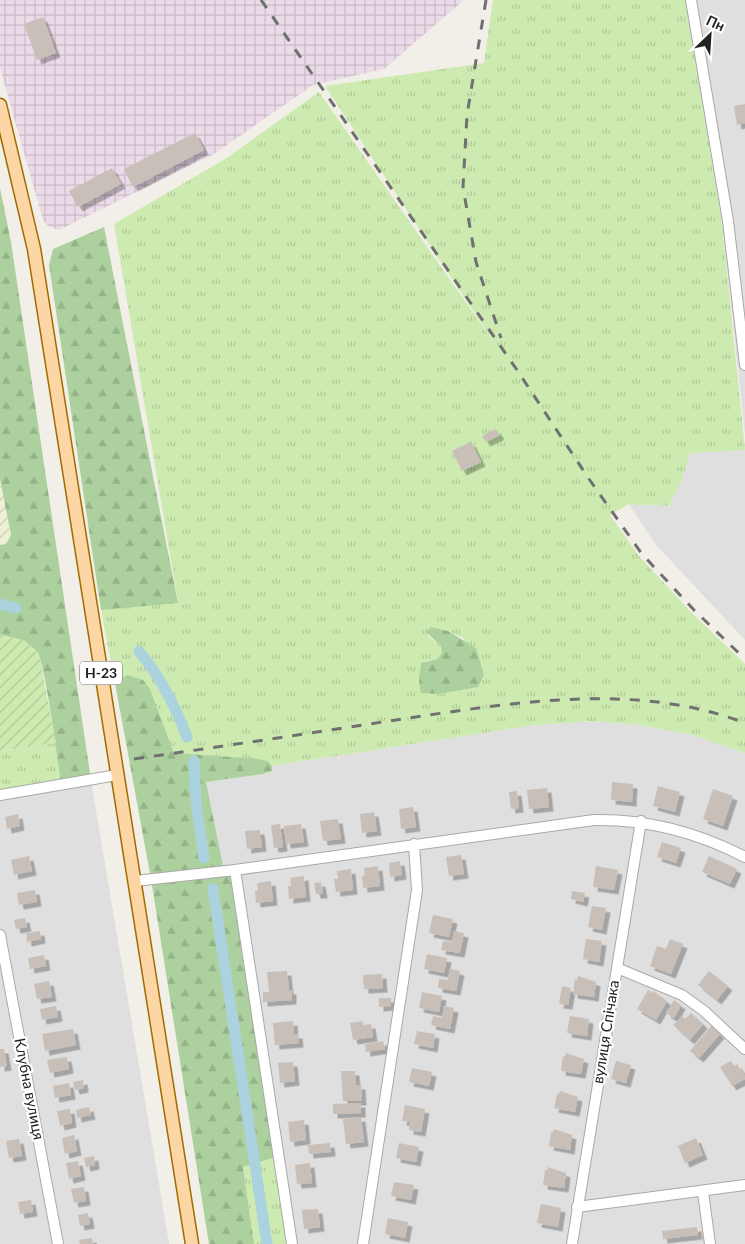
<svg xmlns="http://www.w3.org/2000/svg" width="745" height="1244" font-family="Lato,sans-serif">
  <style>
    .residential { fill: #e0dfdf }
    .industrial { fill: url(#industrial-grid) }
    .farmland { fill: url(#farmland-furrows) }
    .grass { fill: url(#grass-tufts); fill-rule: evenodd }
    .forest { fill: url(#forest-firs) }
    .garden { fill: url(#garden-furrows) }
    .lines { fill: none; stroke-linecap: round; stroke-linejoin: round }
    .canal { stroke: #aad3df; stroke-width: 11 }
    .building { fill: #c7bfb8; filter: url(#shadow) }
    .minor-casing { stroke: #a9a9a9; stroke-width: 12 }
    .major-casing { stroke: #a06b00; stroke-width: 15 }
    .minor { stroke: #fff; stroke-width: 10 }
    .major { stroke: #fcd6a4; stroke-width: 12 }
    .rail { stroke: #707070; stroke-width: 3; stroke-dasharray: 10 10; stroke-linecap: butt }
    .labels { text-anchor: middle; stroke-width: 4.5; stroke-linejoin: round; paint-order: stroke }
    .shield { fill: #fff; stroke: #646464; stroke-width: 1 }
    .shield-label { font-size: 14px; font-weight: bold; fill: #222 }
    .street-label { font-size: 15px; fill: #222; stroke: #fff }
  </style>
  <defs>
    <pattern id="industrial-grid" width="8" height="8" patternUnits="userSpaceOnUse" patternTransform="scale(1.25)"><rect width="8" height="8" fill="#ebdbe8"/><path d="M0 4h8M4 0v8" fill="none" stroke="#c9bcc7"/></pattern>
    <pattern id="farmland-furrows" width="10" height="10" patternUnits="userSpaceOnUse" patternTransform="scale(1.25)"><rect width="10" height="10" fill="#eef0d5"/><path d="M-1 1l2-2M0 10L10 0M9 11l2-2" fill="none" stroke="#ccceb7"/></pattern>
    <pattern id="grass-tufts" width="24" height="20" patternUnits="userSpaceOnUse" patternTransform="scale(1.25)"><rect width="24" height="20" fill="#cdebb0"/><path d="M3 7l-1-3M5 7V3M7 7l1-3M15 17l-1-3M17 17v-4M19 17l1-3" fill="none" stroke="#b0c997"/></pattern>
    <pattern id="forest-firs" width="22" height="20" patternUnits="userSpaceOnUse" patternTransform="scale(1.25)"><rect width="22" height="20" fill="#add19e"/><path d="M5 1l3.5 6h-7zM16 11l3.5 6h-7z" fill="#95b388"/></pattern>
    <pattern id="garden-furrows" width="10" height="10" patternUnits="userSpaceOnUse" patternTransform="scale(1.25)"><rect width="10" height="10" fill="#cdebb0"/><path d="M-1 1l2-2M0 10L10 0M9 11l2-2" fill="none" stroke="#b0c997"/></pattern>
    <filter id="shadow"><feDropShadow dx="4.5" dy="4.5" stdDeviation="0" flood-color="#0004"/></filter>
  </defs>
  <rect width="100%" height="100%" fill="#f2efe9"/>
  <path class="residential" d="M686,0H745V434L722,223Z
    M745,450V640L656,545L629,504L669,506L682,480L690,453Z
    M592,721L640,725L692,735L745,753V1244H293L206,782L263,774L272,771V766L527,726Z
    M91,780L169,1244H0V795Z"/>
  <path class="industrial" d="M0,0H464L384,69L313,85L214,154L59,230L48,226L43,220L0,68Z"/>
  <path class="farmland" d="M0,479L11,535L6,544L0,545Z"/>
  <path class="grass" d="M493,0H686L722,223L745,450L690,453L682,480L669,506L629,504L610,515L639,556L691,612L745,664V753L692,735L640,725L592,721L527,726L272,766L268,761L174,753L150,689L127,675L115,683L101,610L178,602L114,224L225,159L319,92L497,347L325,86L484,63ZM431,627L448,631L465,639L419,681L425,661L437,659L442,653L441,646L428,636Z
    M56,743L61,785L0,795V751Z
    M279,1156L293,1244H254L243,1167Z"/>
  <path class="forest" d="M0,188L11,242L91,780L61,785C59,767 45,661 37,652C27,640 15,638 0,635V545L6,544L11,535L0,479Z
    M104,227L178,603L101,610L49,265L53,249Z
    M431,627L448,631L476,648L484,675L478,687L438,694L421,693L419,681L421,663L437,659L442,653L441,646L426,632Z
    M127,675L143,680L150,689L174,753L258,759L268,761L272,766V771L263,774L206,782L224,871L234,870L279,1156L243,1167L254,1244H209L151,879L115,683Z"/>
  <path class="garden" d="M0,635L24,640L39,654L56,743L0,751Z"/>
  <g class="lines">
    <path class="canal" d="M0,604L16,608
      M139,651C160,677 175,705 187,737
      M194,761L196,802L204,858
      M213,889L267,1244"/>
  </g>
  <path class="building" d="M43,17L56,53L37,60L24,24Z
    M745,104V123L737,125L734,106Z
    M195,133L204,150L133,187L124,169Z
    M112,168L121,184L78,207L69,191Z
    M496,429L500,435L486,442L482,436Z
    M471,442L481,462L462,471L452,451Z
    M612,782L633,784L632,802L611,800Z
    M658,786L680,792L675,812L653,806Z
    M547,788L549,807L529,809L527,790Z
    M713,789L733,796L723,826L703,819Z
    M517,791L519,808L511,809L509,792Z
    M413,807L416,827L401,829L399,809Z
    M374,812L377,831L362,833L360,814Z
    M18,814L20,826L7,829L5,817Z
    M338,819L341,839L323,841L320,821Z
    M280,824L283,847L274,848L271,825Z
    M301,824L304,842L286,844L284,826Z
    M260,830L262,847L247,849L245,831Z
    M662,842L681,848L676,863L657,857Z
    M461,855L464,874L449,876L446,857Z
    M29,856L32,871L14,875L11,860Z
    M709,856L737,869L730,884L702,872Z
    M400,861L402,875L390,877L389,863Z
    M378,866L380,886L363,888L362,876L365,875L364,868Z
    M596,866L618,870L614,890L593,887Z
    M351,869L353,890L336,892L334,879H338L337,871Z
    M304,876L306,897L289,899L288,886H291L290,878Z
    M271,881L273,901L256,903L255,891L258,890L257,883Z
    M321,882L323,894H316L314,883Z
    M35,890L37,902L19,905L17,893Z
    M572,891L585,893L583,902L571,899Z
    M592,906L606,908L602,930L588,927Z
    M433,915L453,919L449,937L429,933Z
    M25,918L27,927L16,929L14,920Z
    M40,931L41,939L27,942L26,933Z
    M454,931L464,933L460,953L441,950L443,941L452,942Z
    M586,939L602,941L599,962L583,959Z
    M670,939L683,944L671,974L650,966L657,946L666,949Z
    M427,954L447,958L444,973L424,969Z
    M44,955L46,966L30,969L28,958Z
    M450,969L460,971L456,991L438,988L439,979L448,980Z
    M287,971L289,990H292V1000L263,1002V992H269L267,972Z
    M709,971L728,986L717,1000L698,985Z
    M382,974L383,988L364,989L363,975Z
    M578,976L596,982L594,997L573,994L575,979L577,980Z
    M49,981L52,997L37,999L34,984Z
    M562,986L571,988L568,1005L559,1004Z
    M648,990L652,993L653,991L667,1001L656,1020L637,1009Z
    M422,992L442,996L439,1012L419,1008Z
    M379,998H391V1006L379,1007Z
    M674,1000L681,1005L674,1018L666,1013Z
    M56,1006L58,1017L42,1020L40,1009Z
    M444,1006L454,1008L450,1029L431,1025L433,1016L442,1018Z
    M691,1013L703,1024L690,1040L673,1025L682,1016L685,1019Z
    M570,1016L589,1019L587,1036L567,1033Z
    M293,1021L294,1034H298L299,1043L275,1045L273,1023Z
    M363,1021V1025L371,1024L373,1037L353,1040L350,1023Z
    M711,1026L720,1034L699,1058L690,1051Z
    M73,1029L76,1045L45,1051L42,1034Z
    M417,1031L435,1034L433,1048L414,1044Z
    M383,1041L385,1049L366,1052L365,1044Z
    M0,1049H4L7,1066L0,1067Z
    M566,1053L584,1059L581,1074L561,1071L563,1056L565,1057Z
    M67,1057L69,1069L50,1073L47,1060Z
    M616,1061L631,1065L626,1083L611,1079Z
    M731,1061L734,1066L737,1064L745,1076V1079L732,1086L720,1067Z
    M293,1062L295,1081L280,1083L278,1063Z
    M412,1068L432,1072L429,1086L409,1082Z
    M341,1071H355L356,1085H361L362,1101H343Z
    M83,1080L84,1088L75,1090L73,1082Z
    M69,1083L71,1095L55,1098L53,1086Z
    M560,1091L578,1097L575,1112L554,1108L557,1094H559Z
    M361,1103V1113L333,1114V1104Z
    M405,1105L425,1109L421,1132L409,1130L410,1122L402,1121Z
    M89,1107L91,1115L77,1118L76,1110Z
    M70,1109L72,1123L60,1126L57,1111Z
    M361,1117L364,1142L346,1144L343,1119Z
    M304,1120L306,1140L290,1142L288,1122Z
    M554,1129L572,1135L570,1150L549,1146L551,1132H553Z
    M74,1135L77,1151L65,1154L62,1138Z
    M696,1138L703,1155L685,1163L678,1146Z
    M19,1139L22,1156L9,1158L6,1141Z
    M330,1143L331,1152L309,1154L308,1145Z
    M399,1143L419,1147L416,1162L396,1158Z
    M94,1156L95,1165L86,1167L84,1158Z
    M78,1161L81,1176L69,1179L66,1163Z
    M310,1163L312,1183L297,1184L295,1165Z
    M548,1167L566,1173L564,1188L543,1185L545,1170H547Z
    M394,1182L414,1185L411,1200L391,1196Z
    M84,1187L86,1201L74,1203L71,1189Z
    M31,1200L33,1212L20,1214L18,1202Z
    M541,1204L561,1208L558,1227L537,1223Z
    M318,1209L320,1227L304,1229L302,1210Z
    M88,1213L90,1224L80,1226L78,1215Z
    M388,1218L408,1222L405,1238L385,1234Z
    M697,1227L698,1235L663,1239L662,1231Z
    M92,1238L93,1244H80L79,1240Z"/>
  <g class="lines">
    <g class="minor-casing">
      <path id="minor" d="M691,0L728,221L745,365
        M0,795L117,775
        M235,870L292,1244
        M135,881L235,870L594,820C648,819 697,832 745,857
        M0,935L58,1244
        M617,968L682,995L704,1011L745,1049
        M703,1192L710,1244
        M577,1207L745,1185
        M363,1244L417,890L414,844
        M572,1244L641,821"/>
    </g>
    <g class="major-casing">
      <path id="major" d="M0,105L34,249L192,1244"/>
    </g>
    <use href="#minor" class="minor"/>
    <use href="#major" class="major"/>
    <path class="rail" d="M261,0L517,370L589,479L642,554L694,610L745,659
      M486,0L467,115L463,187L476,262L501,338
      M134,759C217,747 299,735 382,722C501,705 629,679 745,723"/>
  </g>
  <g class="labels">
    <rect class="shield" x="80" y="661.5" width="42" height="23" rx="4"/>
    <g class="shield-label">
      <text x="101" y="678">Н-23</text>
    </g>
    <g class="street-label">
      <text transform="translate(606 1032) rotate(-81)" y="5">вулиця Спічака</text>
      <text transform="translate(29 1089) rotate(79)" y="5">Клубна вулиця</text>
    </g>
  </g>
  <g transform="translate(710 35) rotate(25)" stroke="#ffffff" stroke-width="4" paint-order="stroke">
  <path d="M0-4L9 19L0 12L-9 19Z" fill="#222222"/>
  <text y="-8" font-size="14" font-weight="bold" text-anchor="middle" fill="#222222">Пн</text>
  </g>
</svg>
